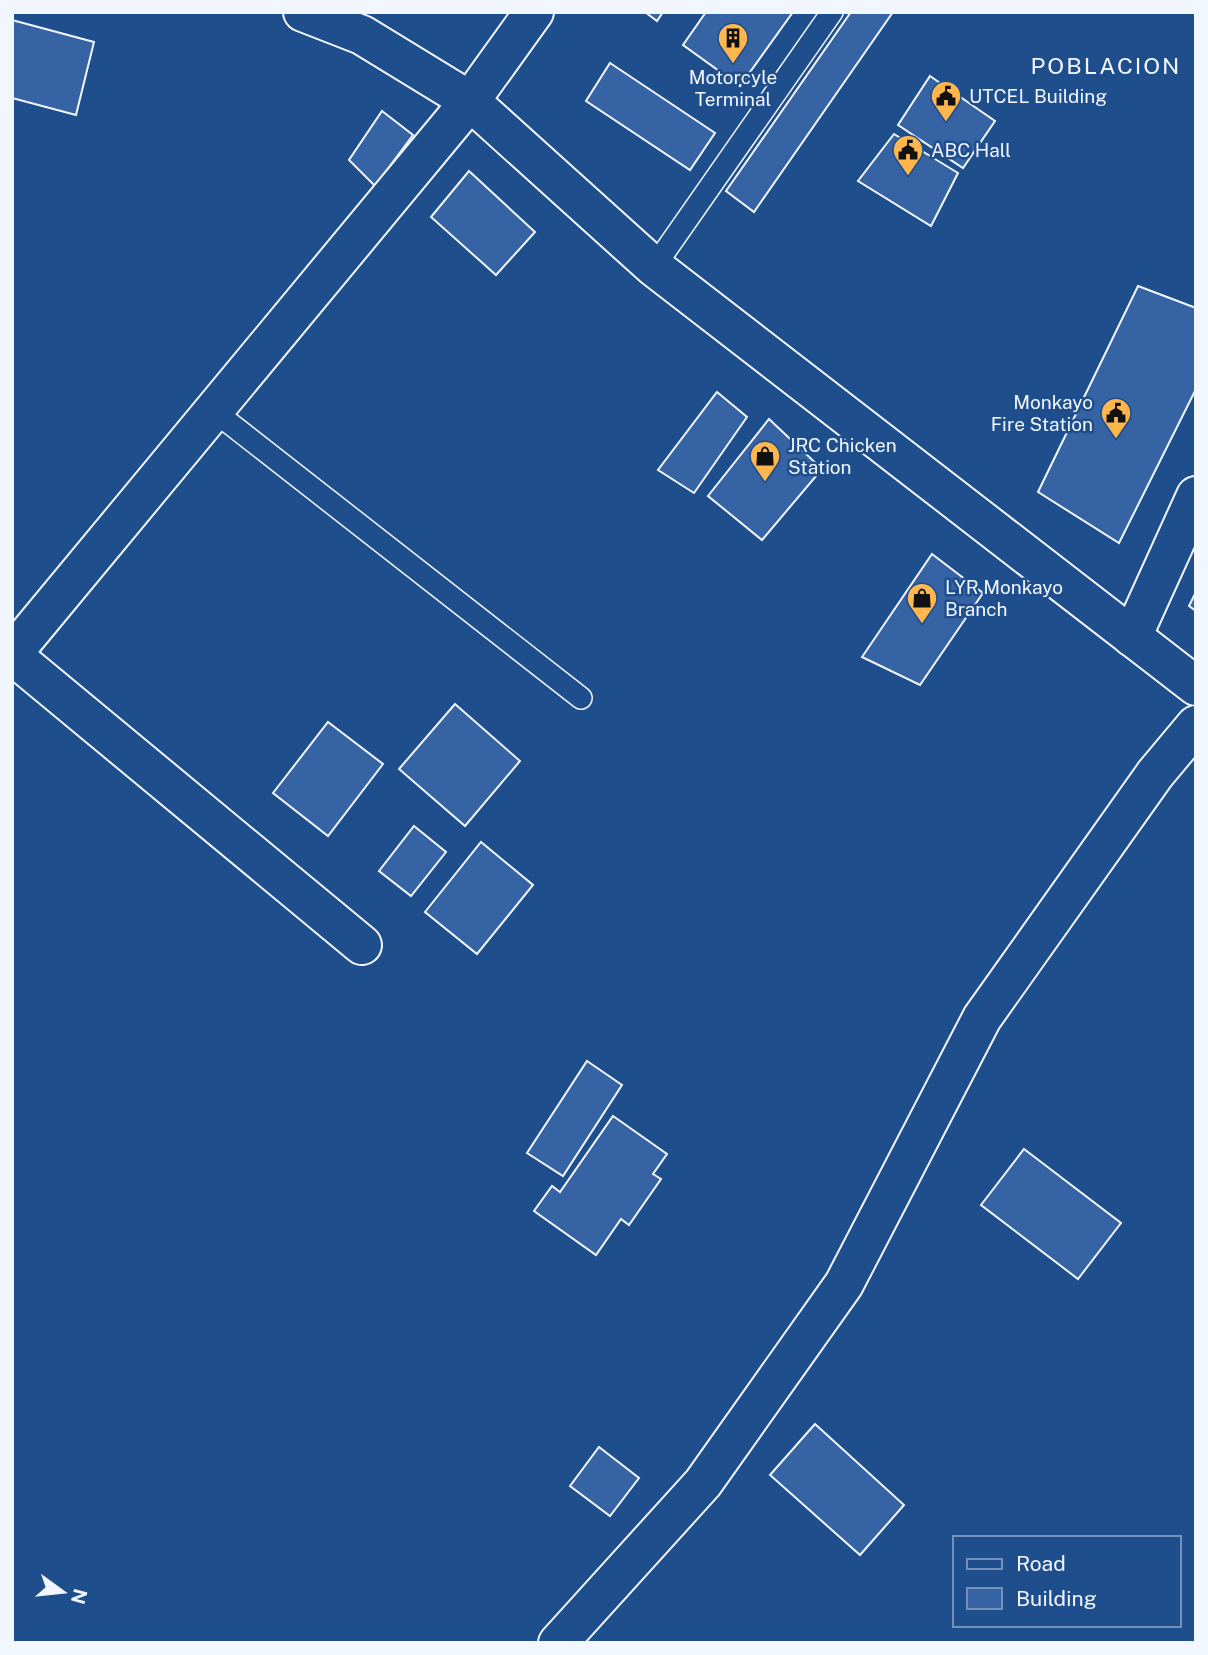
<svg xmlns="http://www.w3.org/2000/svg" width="1208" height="1655" font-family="'Public Sans',sans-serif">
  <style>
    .building { fill: #3563a3; stroke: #f2f6ff; stroke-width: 2 }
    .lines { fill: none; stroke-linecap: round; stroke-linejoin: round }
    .lane-casing { stroke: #f2f6ff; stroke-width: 24 }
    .street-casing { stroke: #f2f6ff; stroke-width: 42 }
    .secondary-casing { stroke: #f2f6ff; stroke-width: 42 }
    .lane { stroke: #1f4e8c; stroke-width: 21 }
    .street { stroke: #1f4e8c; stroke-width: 38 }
    .secondary { stroke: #1f4e8c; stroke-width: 38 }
    .labels { text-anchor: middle; stroke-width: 5; stroke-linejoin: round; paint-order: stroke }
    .poi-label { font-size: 19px; fill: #f2f6ff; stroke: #1f4e8c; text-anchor: start }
    .quarter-label { font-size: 23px; letter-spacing: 2px; fill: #f2f6ff; stroke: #1f4e8c }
  </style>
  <rect width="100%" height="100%" fill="#1f4e8c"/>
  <path class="building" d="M645,12H663L657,21Z
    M706,12H793L740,86L683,45Z
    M851,12H893L754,212L726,191Z
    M12,20L94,42L76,115L12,98Z
    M610,63L715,133L690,170L586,101Z
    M930,76L995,121L963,168L898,125Z
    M382,111L413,135L375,186L349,160Z
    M894,134L958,173L931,226L858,181Z
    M469,171L535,232L496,275L431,217Z
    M1138,286L1196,308V389L1119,543L1038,492Z
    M717,392L747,417L694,493L658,470Z
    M769,419L822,469L762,540L708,496Z
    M932,554L983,593L920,685L862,657Z
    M1196,592V611L1189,606Z
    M455,704L520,761L465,826L399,769Z
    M328,722L383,764L328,836L273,793Z
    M414,826L446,852L411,896L379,871Z
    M481,842L533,885L477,954L425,912Z
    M587,1061L622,1085L563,1176L527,1153Z
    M613,1116L667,1154L653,1174L661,1179L629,1225L621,1219L596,1255L534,1211L552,1186L560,1192Z
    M1024,1149L1121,1223L1078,1279L981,1205Z
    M815,1424L904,1505L860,1555L770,1475Z
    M599,1447L639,1478L610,1516L570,1486Z"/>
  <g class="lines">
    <g class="lane-casing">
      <path id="lane" d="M654,267L832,12
        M214,411L581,698"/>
    </g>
    <g class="street-casing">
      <path id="street" d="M470,101L534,12
        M1132,637L1196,496
        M12,655L362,945
        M558,1643L703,1483L844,1284L982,1018L1155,774L1196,725"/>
    </g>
    <g class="secondary-casing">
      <path id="secondary" d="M303,12L362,35L470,101L654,267L1196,686
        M12,654L470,101"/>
    </g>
    <use href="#lane" class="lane"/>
    <use href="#street" class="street"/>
    <use href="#secondary" class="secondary"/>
  </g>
  <defs>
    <g id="building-pin" transform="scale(1.575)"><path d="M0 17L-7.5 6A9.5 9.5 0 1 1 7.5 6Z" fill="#ffb74d" stroke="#1f4e8c"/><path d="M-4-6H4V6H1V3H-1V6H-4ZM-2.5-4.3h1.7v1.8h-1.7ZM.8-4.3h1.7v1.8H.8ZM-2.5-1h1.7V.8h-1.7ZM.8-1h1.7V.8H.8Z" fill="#111"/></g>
    <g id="civic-pin" transform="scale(1.575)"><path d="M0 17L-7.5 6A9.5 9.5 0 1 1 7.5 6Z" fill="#ffb74d" stroke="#1f4e8c"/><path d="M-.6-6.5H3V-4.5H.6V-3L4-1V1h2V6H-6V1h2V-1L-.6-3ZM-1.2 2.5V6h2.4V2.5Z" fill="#111"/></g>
    <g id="shop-pin" transform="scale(1.575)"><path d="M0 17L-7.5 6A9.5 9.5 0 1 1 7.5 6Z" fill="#ffb74d" stroke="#1f4e8c"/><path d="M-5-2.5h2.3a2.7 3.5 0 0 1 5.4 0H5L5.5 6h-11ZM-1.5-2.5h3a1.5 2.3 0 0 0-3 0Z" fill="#111"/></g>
  </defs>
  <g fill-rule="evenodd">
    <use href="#building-pin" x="733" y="38"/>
    <use href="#civic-pin" x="946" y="96"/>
    <use href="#civic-pin" x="908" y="150"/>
    <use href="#civic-pin" x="1116" y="413"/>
    <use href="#shop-pin" x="765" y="456"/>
    <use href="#shop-pin" x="922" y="598"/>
  </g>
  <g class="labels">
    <g class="poi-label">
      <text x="733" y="84" text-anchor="middle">Motorcyle<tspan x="733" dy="22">Terminal</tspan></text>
      <text x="969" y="103">UTCEL Building</text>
      <text x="931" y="157">ABC Hall</text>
      <text x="1093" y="409" text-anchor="end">Monkayo<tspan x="1093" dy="22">Fire Station</tspan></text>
      <text x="788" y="452">JRC Chicken<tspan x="788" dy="22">Station</tspan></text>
      <text x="945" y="594">LYR Monkayo<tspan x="945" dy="22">Branch</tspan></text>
    </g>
    <g class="quarter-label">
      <text x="1106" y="74">POBLACION</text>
    </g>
  </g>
  <rect width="1208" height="1655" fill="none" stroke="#f2f6ff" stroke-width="28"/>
  <rect x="953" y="1536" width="228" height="91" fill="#1f4e8c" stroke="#7391ba" stroke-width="2"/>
  <rect x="967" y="1559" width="35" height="10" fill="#1f4e8c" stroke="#7391ba" stroke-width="2"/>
  <text x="1016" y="1571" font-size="21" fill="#f2f6ff">Road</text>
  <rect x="967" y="1588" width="35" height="21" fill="#3563a3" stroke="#7391ba" stroke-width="2"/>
  <text x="1016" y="1606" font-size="21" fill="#f2f6ff">Building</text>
  <g transform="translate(63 1592) rotate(105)" stroke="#1f4e8c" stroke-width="5" paint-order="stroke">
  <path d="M0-5L12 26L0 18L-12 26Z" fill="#f2f6ff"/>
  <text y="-10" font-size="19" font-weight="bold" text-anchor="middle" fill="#f2f6ff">N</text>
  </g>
</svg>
